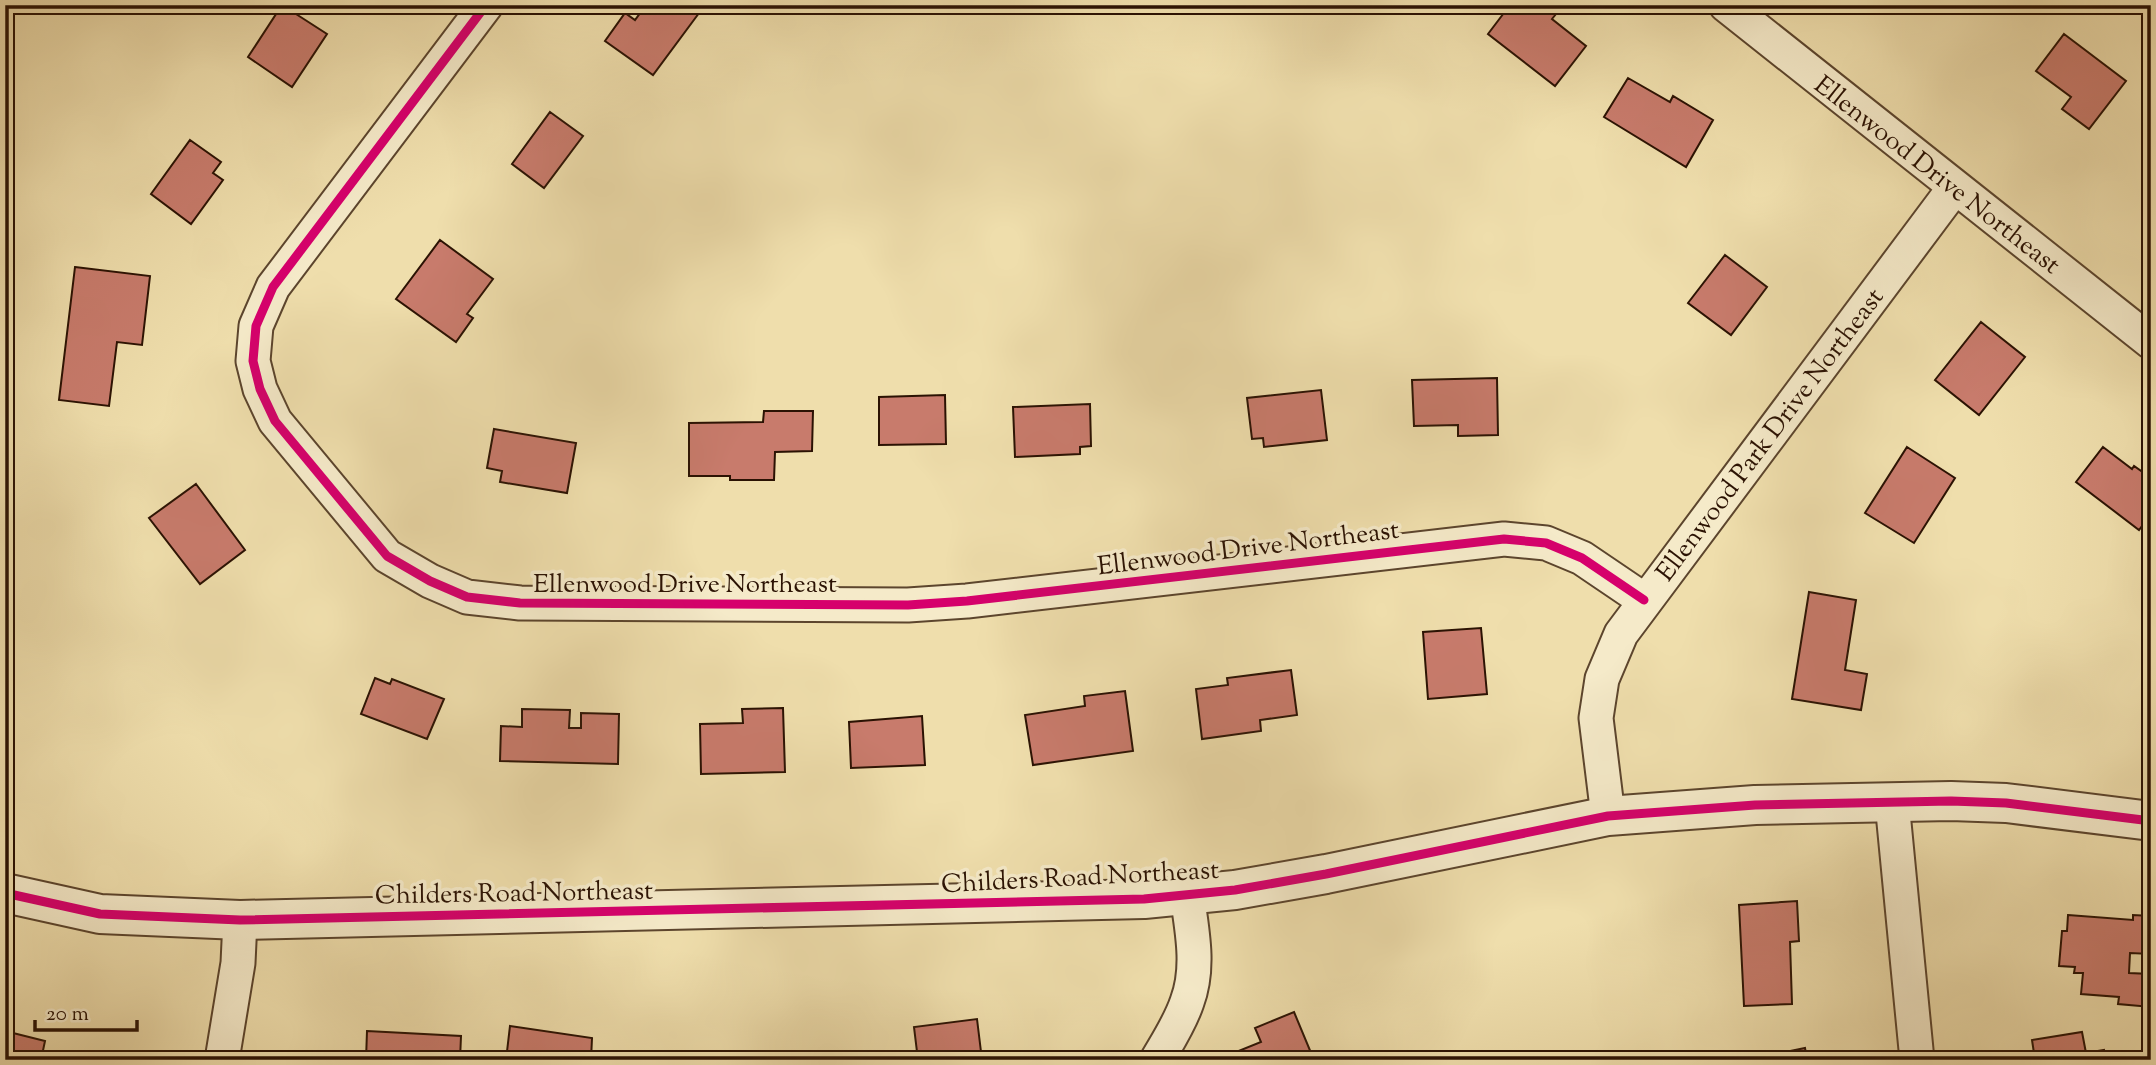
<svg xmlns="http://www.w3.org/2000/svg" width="2156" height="1065" font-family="'Sorts Mill Goudy',serif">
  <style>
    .building { fill: #c87b6c; stroke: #2b1203; stroke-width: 2 }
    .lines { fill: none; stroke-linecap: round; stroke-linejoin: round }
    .minor-casing { stroke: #5c452d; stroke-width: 37 }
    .tertiary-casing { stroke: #5c452d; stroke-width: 42 }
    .minor { stroke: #f5eac9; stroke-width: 33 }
    .tertiary { stroke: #f5eac9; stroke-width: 38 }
    .cycleway-casing { stroke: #f5eac9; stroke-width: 13 }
    .cycleway { stroke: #d6006c; stroke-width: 9 }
    .labels { text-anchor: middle; stroke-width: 7; stroke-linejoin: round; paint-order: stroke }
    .street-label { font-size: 26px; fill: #2b1203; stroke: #f5eac9 }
  </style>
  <rect width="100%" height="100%" fill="#efdeac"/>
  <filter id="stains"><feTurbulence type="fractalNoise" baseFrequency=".00286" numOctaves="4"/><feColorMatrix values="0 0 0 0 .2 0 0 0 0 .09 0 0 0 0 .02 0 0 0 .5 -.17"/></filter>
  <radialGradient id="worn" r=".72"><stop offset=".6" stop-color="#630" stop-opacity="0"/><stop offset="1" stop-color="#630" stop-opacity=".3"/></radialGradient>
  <path class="building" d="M282,5L327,34L292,87L248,57Z
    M646,5H697L702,9L653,75L605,41L625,13L635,20Z
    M1510,5H1544L1556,14L1552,19L1586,46L1555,86L1488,34Z
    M2064,34L2126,81L2089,129L2062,109L2071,97L2036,71Z
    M1628,78L1670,102L1673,96L1713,120L1686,167L1604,117Z
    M550,112L583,136L544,188L512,164Z
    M190,140L221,162L213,173L223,180L191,224L151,194Z
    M440,240L493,279L467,314L473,318L456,342L396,299Z
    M1725,255L1767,287L1731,335L1688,303Z
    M75,267L150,276L142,345L117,342L109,406L59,400Z
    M1981,322L2025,357L1979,415L1935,380Z
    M1497,378L1498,435L1458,436V425L1414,426L1412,380Z
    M1321,390L1327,440L1264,447L1263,438L1252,439L1247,398Z
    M945,395L946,444L879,445V397Z
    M1090,404L1091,446L1080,447V454L1015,457L1013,407Z
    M764,411H813L812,451L775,452L774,480H730V476H689V423L763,422Z
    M494,429L576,443L567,493L500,482L502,471L487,468Z
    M1907,447L1955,478L1914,543L1865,513Z
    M2103,447L2132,469L2134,466L2151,478V514L2139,530L2076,482Z
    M196,484L245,550L200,584L149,518Z
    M1809,592L1856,600L1845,670L1867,674L1861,710L1792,699Z
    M1481,628L1487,694L1428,699L1423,632Z
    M1291,670L1297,715L1260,720L1261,731L1202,739L1196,689L1228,685L1227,678Z
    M375,678L390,684L392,679L444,699L427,739L361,714Z
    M1125,691L1133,751L1033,765L1025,715L1085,706L1084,696Z
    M783,708L785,772L701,774L700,724L743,723L742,709Z
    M522,709L570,710L569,728H581V713L619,714L618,764L500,761L501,726L522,727Z
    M922,716L925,765L851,768L849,722Z
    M1797,901L1799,941L1790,942L1792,1004L1744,1006L1739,905Z
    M2068,915L2133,920V915L2151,916V954L2130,953L2129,973L2151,974V1007L2118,1004L2119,997L2081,994L2083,973H2074L2075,967L2059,966L2062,931H2067Z
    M1294,1012L1314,1060H1240L1236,1052L1261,1042L1255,1028Z
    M977,1019L982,1060H918L914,1027Z
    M510,1026L592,1038L591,1060H506Z
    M5,1031L45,1041L41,1060H5Z
    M367,1031L461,1036L460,1060H366Z
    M2082,1032L2086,1053L2104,1050L2106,1060H2035L2032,1040Z
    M1805,1048L1807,1060H1746Z"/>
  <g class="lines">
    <g class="minor-casing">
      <path id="minor" d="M486,5L273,287L256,326L253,361L260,389L275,421L387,556L430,581L467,597L520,603L908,605L967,601L1504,539L1546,543L1582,558L1644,600
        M1726,5L2151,342
        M1892,802L1917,1060
        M1608,816L1596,718L1602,679L1621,634L1955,187
        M222,1060L238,963L240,920
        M1157,1060C1168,1041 1180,1023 1187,1002C1200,968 1192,930 1187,895"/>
    </g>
    <g class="tertiary-casing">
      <path id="tertiary" d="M5,893L100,914L240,920L1144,899L1235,890L1326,874L1608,816L1755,805L1951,801L2006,803L2151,821"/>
    </g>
    <use href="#minor" class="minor"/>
    <use href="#tertiary" class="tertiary"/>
    <g class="cycleway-casing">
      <path id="cycleway" d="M486,5L273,287L256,326L253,361L260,389L275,421L387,556L430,581L467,597L520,603L908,605L967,601L1504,539L1546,543L1582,558L1644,600
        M5,893L100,914L240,920L1144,899L1235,890L1326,874L1608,816L1755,805L1951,801L2006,803L2151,821"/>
    </g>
    <use href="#cycleway" class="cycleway"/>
  </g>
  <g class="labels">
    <g class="street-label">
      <text transform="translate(1938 174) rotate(38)" y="9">Ellenwood Drive Northeast</text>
      <text transform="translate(1769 434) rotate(-53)" y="9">Ellenwood Park Drive Northeast</text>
      <text transform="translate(1248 547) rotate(-7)" y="9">Ellenwood Drive Northeast</text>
      <text x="685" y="592">Ellenwood Drive Northeast</text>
      <text transform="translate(1080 876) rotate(-3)" y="9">Childers Road Northeast</text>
      <text transform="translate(514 892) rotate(-1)" y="9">Childers Road Northeast</text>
    </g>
  </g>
  <rect width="2156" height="1065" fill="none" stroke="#efdeac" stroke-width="28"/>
  <rect x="7" y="7" width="2142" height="1051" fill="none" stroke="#2b1203" stroke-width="3.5"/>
  <rect x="14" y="14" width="2128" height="1037" fill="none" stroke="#2b1203" stroke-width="2"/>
  <path d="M35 1020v10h102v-10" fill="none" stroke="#2b1203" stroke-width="3.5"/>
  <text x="46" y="1020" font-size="21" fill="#2b1203" stroke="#f5eac9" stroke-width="5" paint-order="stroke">20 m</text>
  <rect width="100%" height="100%" filter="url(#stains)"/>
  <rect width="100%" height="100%" fill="url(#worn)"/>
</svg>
